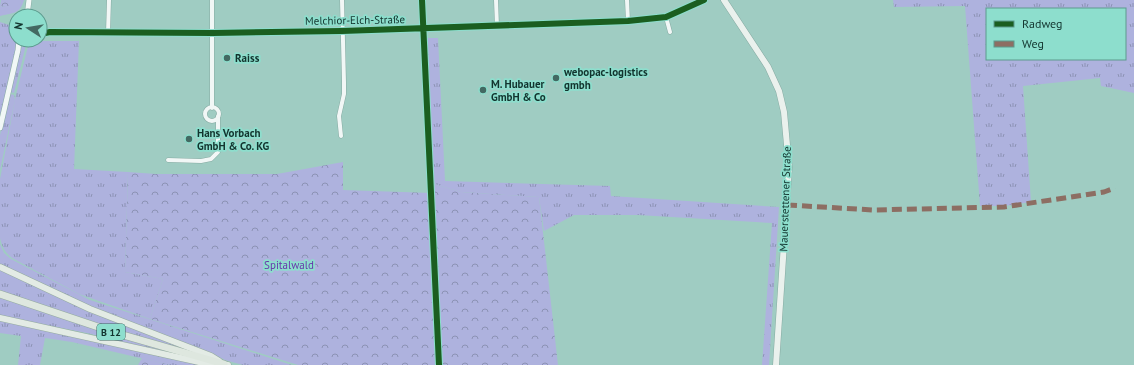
<svg xmlns="http://www.w3.org/2000/svg" width="1134" height="365" font-family="'PT Sans',sans-serif">
  <style>
    .grass { fill: url(#grass-tufts); fill-rule: evenodd }
    .forest { fill: url(#forest-crowns) }
    .lines { fill: none; stroke-linecap: round; stroke-linejoin: round }
    .minor-casing { stroke: #86aaa2; stroke-width: 5 }
    .tertiary-casing { stroke: #86aaa2; stroke-width: 6 }
    .secondary-casing { stroke: #86aaa2; stroke-width: 7 }
    .primary-casing { stroke: #93ab9e; stroke-width: 7 }
    .trunk-casing { stroke: #93ab9e; stroke-width: 8 }
    .minor { stroke: #f1f7f6; stroke-width: 4 }
    .tertiary { stroke: #f1f7f6; stroke-width: 5 }
    .secondary { stroke: #eaf1ed; stroke-width: 6 }
    .primary { stroke: #e3ebe5; stroke-width: 6 }
    .trunk { stroke: #dee7df; stroke-width: 7 }
    .quiet { stroke: #8d6e63; stroke-width: 5; stroke-dasharray: 10 5; stroke-linecap: butt }
    .cycleway-casing { stroke: #8ddecd; stroke-width: 8 }
    .cycleway { stroke: #1b5e20; stroke-width: 6 }
    .poi-dot { fill: #436962; stroke: #8ddecd; stroke-width: 1.5 }
    .labels { text-anchor: middle; stroke-width: 3.5; stroke-linejoin: round; paint-order: stroke }
    .shield { fill: #8ddecd; stroke: #37675e; stroke-width: 1 }
    .shield-label { font-size: 10px; font-weight: bold; fill: #12342e }
    .street-label { font-size: 11px; fill: #12342e; stroke: #8ddecd }
    .poi-label { font-size: 11px; font-weight: bold; fill: #12342e; stroke: #8ddecd; text-anchor: start }
    .park-label { font-size: 11px; fill: #6835ab; stroke: #8ddecd }
  </style>
  <defs>
    <pattern id="grass-tufts" width="24" height="20" patternUnits="userSpaceOnUse"><rect width="24" height="20" fill="#aeb2de"/><path d="M3 7l-1-3M5 7V3M7 7l1-3M15 17l-1-3M17 17v-4M19 17l1-3" fill="none" stroke="#8c92b4"/></pattern>
    <pattern id="forest-crowns" width="20" height="18" patternUnits="userSpaceOnUse"><rect width="20" height="18" fill="#aeb2de"/><path d="M2 6a3 3 0 1 1 6 0M12 15a3 3 0 1 1 6 0" fill="none" stroke="#8c92b4"/></pattern>
  </defs>
  <rect width="100%" height="100%" fill="#9fccc2"/>
  <path class="grass" d="M21,0H24C20,15 11,13 0,16V6L7,7L20,4Z
    M893,0H1134V93L1101,86L1100,78L1023,86L1031,202L1004,206H980L965,6L894,7ZM987,9H1125V59H987Z
    M0,22L12,26L16,35V49L0,122Z
    M425,38H438L445,181L610,186L611,196L779,207L769,365H762L772,223L638,215H574L544,231L539,197L461,192L431,183Z
    M25,40H31L26,45L14,93L10,92L20,51Z
    M39,41H79L74,169L128,172L125,272L163,279L150,319L79,294L12,258C5,252 2,247 0,238V179L16,95L28,46L33,42Z
    M10,94L14,95L15,100L0,170V135Z
    M0,244L4,253L11,259L90,300L292,365H243L225,360L211,353L130,325L0,265Z
    M0,270L192,351L171,347L52,309L0,291Z
    M0,298L165,350L164,352L87,333L0,316Z
    M0,320L202,365H170L72,342L45,338L40,365H18L21,336L0,333Z"/>
  <path class="forest" d="M1,0H21L20,4L13,11L7,7L0,6Z
    M343,162V190L431,193V183L461,192L539,197L558,365H298L150,319L163,279L125,272L128,172L156,174H277Z
    M142,358L170,365H138Z"/>
  <g class="lines">
    <g class="minor-casing">
      <path id="minor" d="M496,0L497,26
        M627,0L628,21
        M666,17L670,32
        M40,28L50,32
        M108,33L109,0
        M40,34L50,32L213,33L342,31L628,21L666,17L704,0
        M205 114a7 7 0 1 1 14 0a7 7 0 1 1-14 0Z
        M212,108V0
        M341,136L339,116L344,94V82L342,0
        M168,160L201,161L211,159L218,152V116"/>
    </g>
    <g class="tertiary-casing">
      <path id="tertiary" d="M27,16L29,0
        M16,21L13,27L16,34
        M0,128L18,50L19,40"/>
    </g>
    <g class="secondary-casing">
      <path id="secondary" d="M724,0L768,67L779,91L784,112L789,167L776,365"/>
    </g>
    <g class="primary-casing">
      <path id="primary" d="M0,267L90,309L211,356L219,361
        M0,318L208,364L228,365"/>
    </g>
    <g class="trunk-casing">
      <path id="trunk" d="M0,294L116,333L224,364"/>
    </g>
    <use href="#minor" class="minor"/>
    <use href="#tertiary" class="tertiary"/>
    <use href="#secondary" class="secondary"/>
    <use href="#primary" class="primary"/>
    <use href="#trunk" class="trunk"/>
    <path class="quiet" d="M787,205L873,210L1004,207L1104,192L1115,188"/>
    <g class="cycleway-casing">
      <path id="cycleway" d="M422,0L439,365
        M40,34L50,32L213,33L342,31L628,21L666,17L704,0"/>
    </g>
    <use href="#cycleway" class="cycleway"/>
  </g>
  <g class="poi-dot">
    <circle cx="227" cy="58" r="4"/>
    <circle cx="556" cy="78" r="4"/>
    <circle cx="483" cy="90" r="4"/>
    <circle cx="189" cy="139" r="4"/>
  </g>
  <g class="labels">
    <rect class="shield" x="97" y="324" width="28" height="16" rx="3"/>
    <g class="shield-label">
      <text x="111" y="336">B 12</text>
    </g>
    <g class="street-label">
      <text transform="translate(355 20) rotate(-1)" y="4">Melchior-Elch-Straße</text>
      <text transform="translate(785 199) rotate(-88)" y="4">Mauerstettener Straße</text>
    </g>
    <g class="poi-label">
      <text x="235" y="62">Raiss</text>
      <text x="564" y="76">webopac-logistics<tspan x="564" dy="13">gmbh</tspan></text>
      <text x="491" y="88">M. Hubauer<tspan x="491" dy="13">GmbH &amp; Co</tspan></text>
      <text x="197" y="137">Hans Vorbach<tspan x="197" dy="13">GmbH &amp; Co. KG</tspan></text>
    </g>
    <g class="park-label">
      <text x="289" y="269">Spitalwald</text>
    </g>
  </g>
  <rect x="986" y="8" width="140" height="52" fill="#8ddecd" stroke="#5c9a8d"/>
  <rect x="994" y="21" width="20" height="6" fill="#1b5e20" stroke="#5c9a8d"/>
  <text x="1022" y="28" font-size="12" fill="#12342e">Radweg</text>
  <rect x="994" y="41" width="20" height="6" fill="#8d6e63" stroke="#5c9a8d"/>
  <text x="1022" y="48" font-size="12" fill="#12342e">Weg</text>
  <g transform="translate(28 28) rotate(282)"><circle r="19" fill="#8ddecd" stroke="#5c9a8d"/>
  <path d="M0-3L7 15L0 10L-7 15Z" fill="#436962"/>
  <text y="-6" font-size="11" font-weight="bold" text-anchor="middle" fill="#12342e">N</text>
  </g>
</svg>
